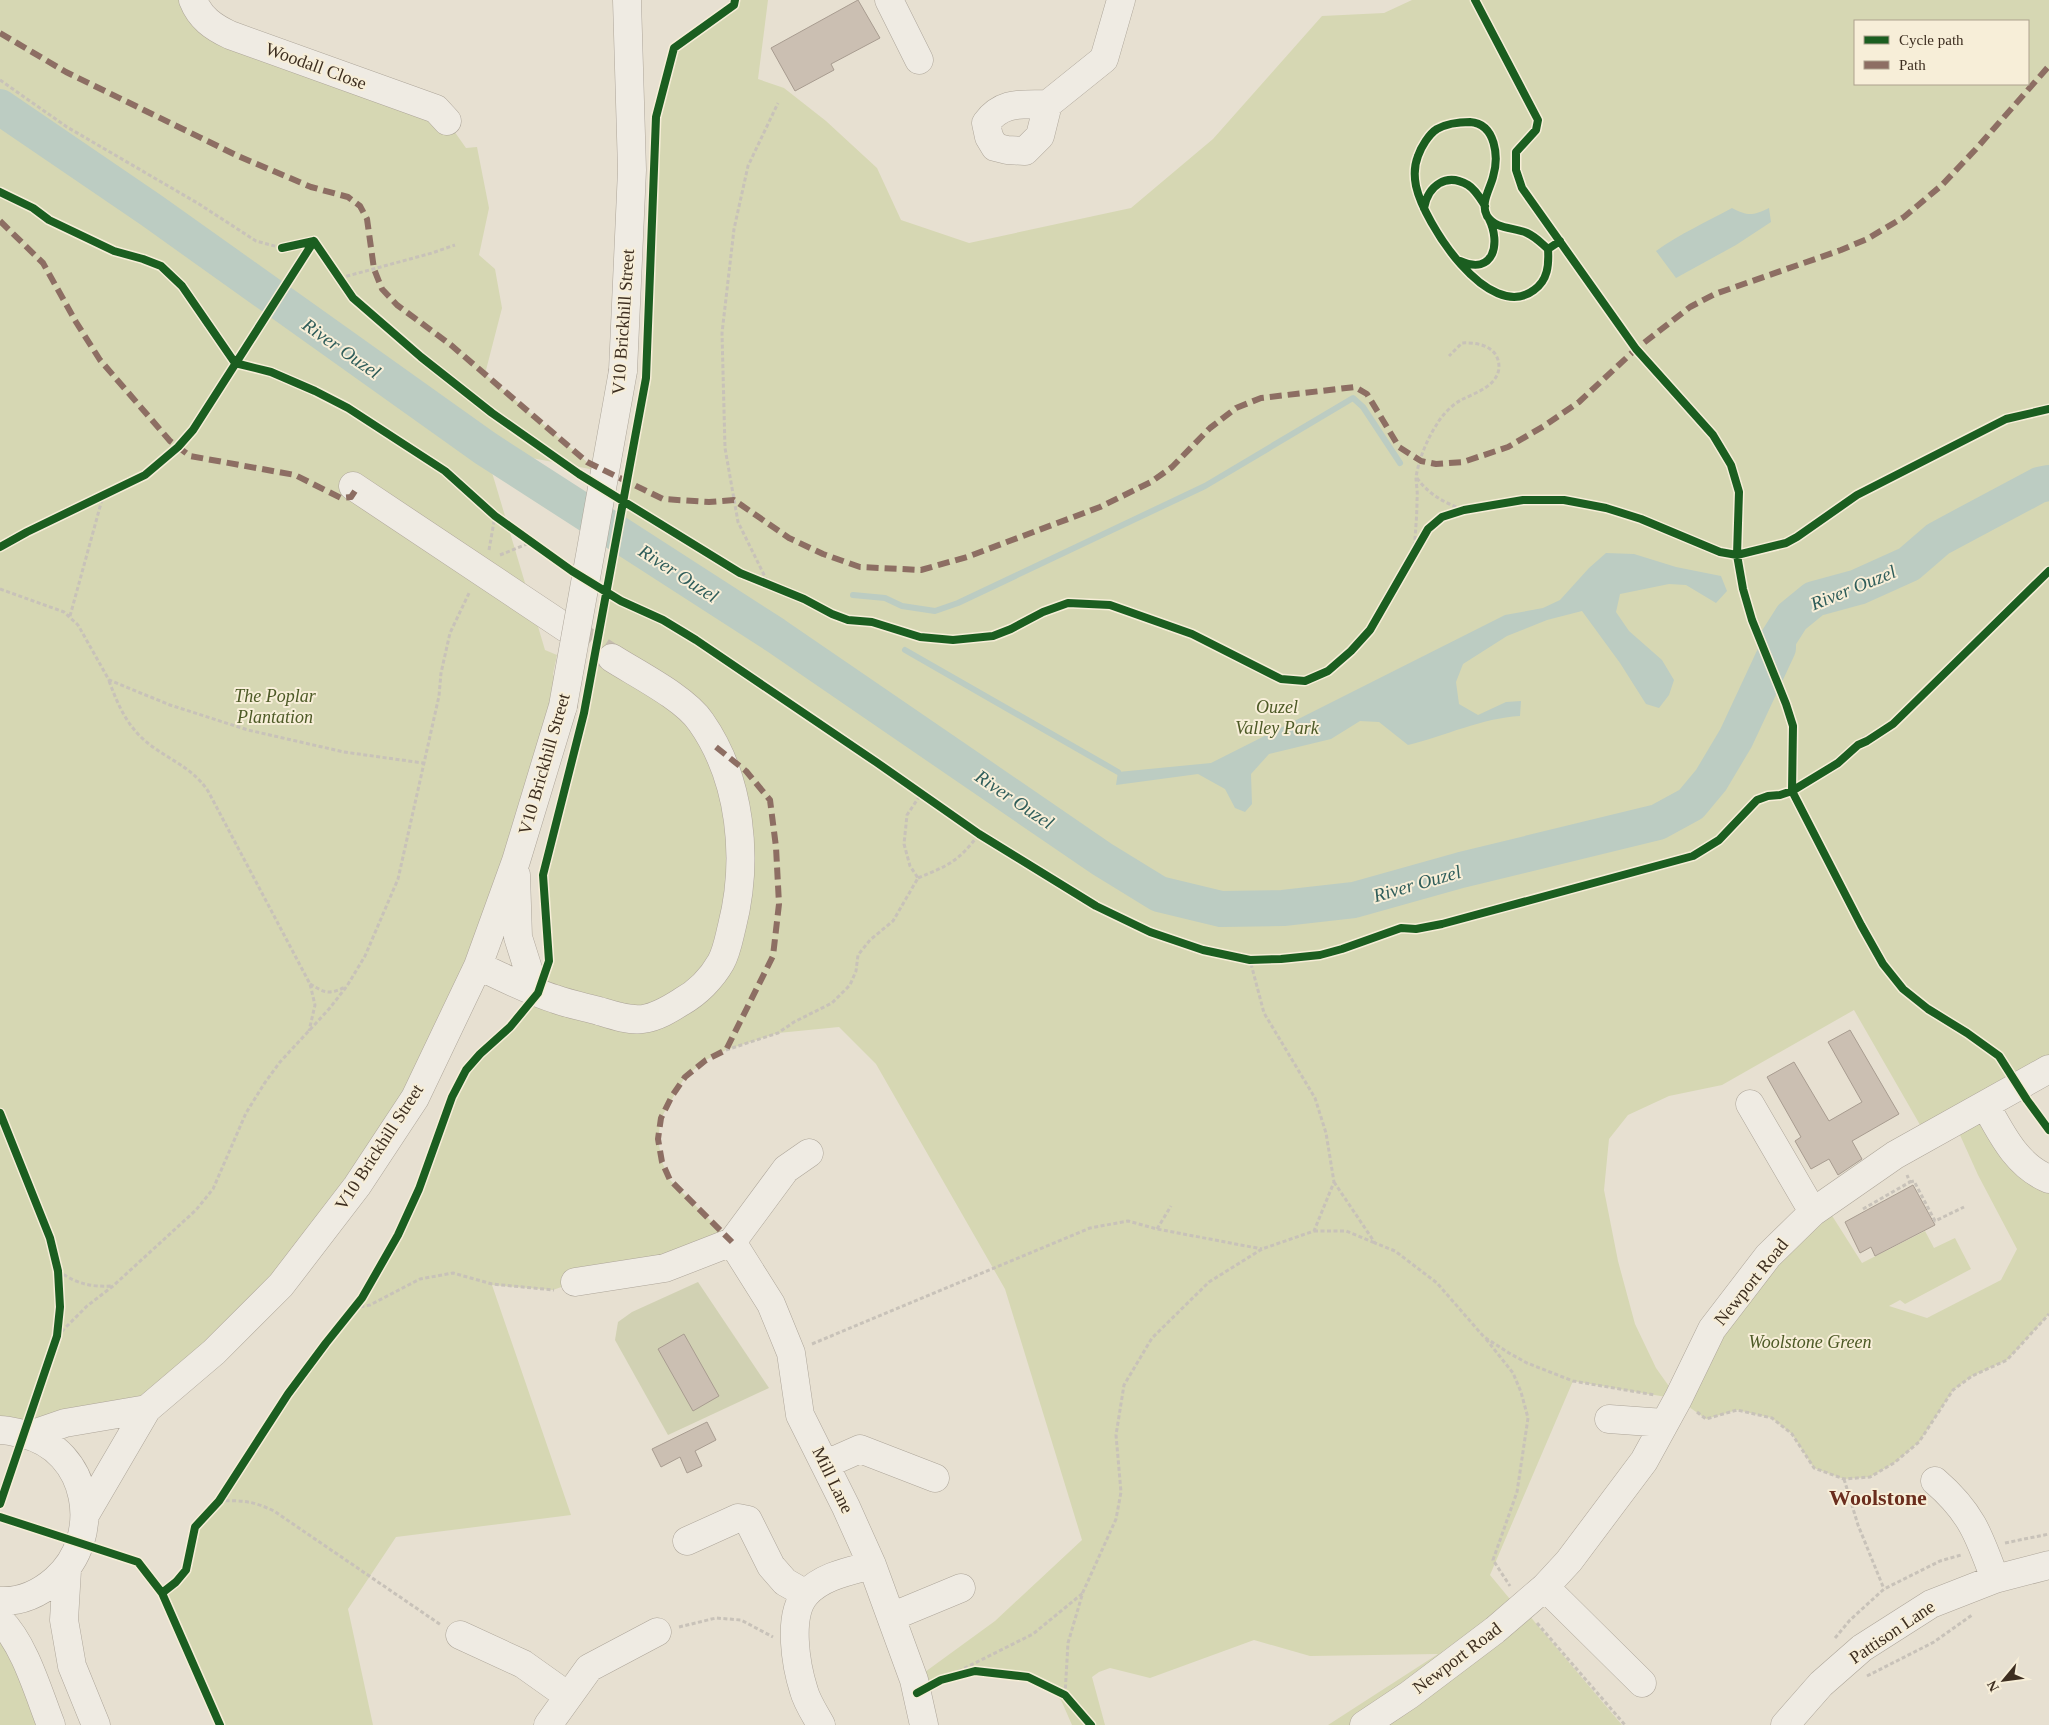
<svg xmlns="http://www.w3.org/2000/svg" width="2049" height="1725" font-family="Georgia,serif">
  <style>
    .green { fill: #d6d7b3; fill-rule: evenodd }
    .cemetery { fill: #d1d1b3 }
    .water { fill: #bcccc2 }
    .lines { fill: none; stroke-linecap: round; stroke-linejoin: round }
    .stream { stroke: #bcccc2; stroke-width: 6 }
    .river { stroke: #bcccc2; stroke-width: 36 }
    .building { fill: #cbbfb2; stroke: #a89c90 }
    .minor-tunnel { stroke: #c5bcae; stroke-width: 28; stroke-dasharray: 28 14; stroke-linecap: butt }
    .minor-casing { stroke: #ada599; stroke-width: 29 }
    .path { stroke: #c8c2b9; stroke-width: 3; stroke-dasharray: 4 2.5; stroke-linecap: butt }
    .minor { stroke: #efebe3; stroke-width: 28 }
    .minor-bridge-casing { stroke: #ada599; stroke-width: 29; stroke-linecap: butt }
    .minor-bridge { stroke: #efebe3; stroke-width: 28 }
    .quiet { stroke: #8d6e63; stroke-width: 6; stroke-dasharray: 12 6; stroke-linecap: butt }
    .cycleway-casing { stroke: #f7eed8; stroke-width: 11 }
    .cycleway { stroke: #1b5e20; stroke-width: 8 }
    .labels { text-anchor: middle; stroke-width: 4; stroke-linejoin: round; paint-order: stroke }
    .street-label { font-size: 18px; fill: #3d2e20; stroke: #f7eed8 }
    .park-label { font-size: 18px; font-style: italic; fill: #4d5a26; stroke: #f7eed8 }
    .water-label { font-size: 19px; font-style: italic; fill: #2f5d5a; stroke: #f7eed8 }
    .district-label { font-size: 22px; font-weight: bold; fill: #6b2e1e; stroke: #f7eed8 }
  </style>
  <rect width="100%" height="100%" fill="#e7e0d1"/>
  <path class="green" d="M0,0H193L201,16L447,121L466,148L477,147L489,208L479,255L495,269L502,308L485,374L587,462L611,473L485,449L545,650L557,655L553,674L563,706L516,861L357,1186L147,1409L65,1423L0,1421Z
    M735,0H768L758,79L784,88L826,121L877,168L901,220L969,243L1131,208L1213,139L1322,16L1384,13L1412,0H2049V1069L1986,1106L2049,1179V1314L2007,1360L1972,1376L1953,1390L1919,1442L1894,1463L1870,1477L1844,1479L1814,1468L1792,1434L1772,1418L1737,1410L1706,1419L1678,1399L1573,1381L1490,1575L1514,1604L1443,1651L1528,1614L1622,1725H1328L1438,1654L1310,1656L1254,1640L1150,1678L1110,1668L1099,1672L1092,1677L1105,1725H1072L1061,1700L1028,1677L975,1671L941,1680L917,1693L914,1680L995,1621L1082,1540L1005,1289L876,1064L839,1027L778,1033L726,1050L706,1060L685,1077L661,1118L658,1139L662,1162L670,1180L732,1242L575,1282L553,1290L492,1285L571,1515L396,1537L348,1609L373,1725H220L162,1593L176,1582L186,1570L195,1527L219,1501L288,1394L326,1343L362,1298L398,1235L419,1189L452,1097L466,1070L480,1054L510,1027L538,993L549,961L543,875L584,713L646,378L656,117L674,48L734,5ZM1855,21H2028V84H1855ZM1854,1010L1927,1137L1955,1124L1978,1175L2017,1249L2001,1280L1927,1318L1889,1306L1900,1300L1905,1304L1971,1269L1955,1238L1934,1248L1925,1231L1862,1263L1824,1203L1712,1329L1678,1399L1656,1368L1635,1324L1618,1261L1604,1190L1609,1139L1628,1115L1669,1096L1722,1085Z
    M0,1641L51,1725H0Z"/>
  <path class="cemetery" d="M698,1282L769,1388L668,1435L615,1340L618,1322L632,1312Z"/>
  <path class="water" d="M1732,208C1748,216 1752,216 1769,208L1771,222L1736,245L1676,278L1656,251C1680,234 1706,222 1732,208Z
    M1606,553L1634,554L1676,567L1721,576L1727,591L1716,603L1686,585L1669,584L1620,594L1616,612L1629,631L1662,660L1674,680L1669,695L1659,708L1646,704L1620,663L1582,611L1547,620L1507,636L1463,664L1456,682L1459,704L1478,715L1506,702L1521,701L1520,716C1482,718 1445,736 1408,745L1379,722L1360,721L1331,739L1269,754L1251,774L1252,804L1245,812L1235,808L1225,789L1198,774L1116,785L1118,772L1211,763L1505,615L1543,608L1560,600L1589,568Z"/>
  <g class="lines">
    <path class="stream" d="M853,595L885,598L902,606L935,611L958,603L1205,486L1353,398L1363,407L1400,463
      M905,650L1118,772"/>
    <path class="river" d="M0,107L151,210L485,448L775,635L1102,859L1159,894L1221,909L1283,908L1354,900L1461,870L1658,822L1691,804L1711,780L1736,738L1778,648V639L1792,617L1814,599L1858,587L1909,564L1938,539L2039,485L2049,483"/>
  </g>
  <path class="building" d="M858,0L880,38L831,64L834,70L795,91L771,48Z
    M1850,1030L1899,1114L1852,1141L1862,1159L1838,1175L1829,1159L1811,1169L1795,1141L1801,1137L1767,1077L1794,1062L1829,1121L1862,1102L1828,1042Z
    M1913,1185L1935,1225L1875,1256L1871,1247L1860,1253L1845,1222Z
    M684,1334L719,1396L693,1411L658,1349Z
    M707,1422L716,1440L695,1451L702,1466L687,1473L680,1457L661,1467L652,1449Z"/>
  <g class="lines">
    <path class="minor-tunnel" d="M566,628L612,658"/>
    <g class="minor-casing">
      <path id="minor" d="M193,0C200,18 213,27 230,35L436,109L447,121
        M889,0L919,60
        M1048,104C1023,105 1003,100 986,123L989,137L995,147L1007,150L1025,151L1040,136L1048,104L1104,59L1121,0
        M623,371L632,170L627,0
        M353,486L566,628
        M516,875L518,937L535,991
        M478,966C503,977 529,991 555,999C569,1004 584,1007 599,1011C612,1015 629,1021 643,1019C657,1017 670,1009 681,1002C697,993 712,978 721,962C727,951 729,938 732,926C749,859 741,779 701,722C685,698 637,674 612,658
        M1750,1104L1813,1212
        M1986,1106C2002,1135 2017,1166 2049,1179
        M732,1242L786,1169L809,1153
        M575,1282L665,1268L732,1242L771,1304L791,1353L800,1415L846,1507L872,1565L914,1680L924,1725
        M1609,1419L1664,1423
        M0,1430C8,1430 15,1432 23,1434C89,1449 105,1537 55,1580C40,1593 21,1602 0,1601
        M30,1435L65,1423L147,1409
        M826,1464L860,1449L935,1478
        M1935,1481C1971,1512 1979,1535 1995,1579
        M85,1515L147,1409L214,1352L281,1285L357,1186L415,1098L478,966L516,861L563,706
        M687,1541L738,1518L748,1520L771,1566L785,1582L806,1594
        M67,1570L64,1620L72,1666L96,1725
        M1545,1587L1642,1683
        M891,1617L961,1588
        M0,1620C25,1645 38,1692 51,1725
        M460,1635L523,1664L568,1696
        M548,1725L589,1668L657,1632
        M821,1725C815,1714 807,1702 804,1691C796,1666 787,1615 806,1594C822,1576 850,1571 872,1565
        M1364,1725L1409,1695L1495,1630L1545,1587L1569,1561L1644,1461L1678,1399L1712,1329L1768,1256L1813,1212L1895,1155L2049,1069
        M1785,1725L1821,1684L1862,1648L1931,1604L1995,1579L2049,1565"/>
    </g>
    <path class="path" d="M0,80L67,127L199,204L256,241L282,248
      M340,278L432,253L455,245
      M1417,478C1429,495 1445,503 1464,510
      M489,550L495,516
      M1414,553C1415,535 1417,518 1417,500C1418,492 1416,484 1416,477C1419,459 1427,439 1437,424C1442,415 1452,405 1461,400C1475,393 1498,386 1499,367C1499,346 1477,342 1462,343L1449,356
      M500,555L532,542
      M770,587L738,522L725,448L722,333L734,229L748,166L778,103
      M0,589L64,612L78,625L109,680L170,705L248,730L344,752L423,763
      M70,616L103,496
      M109,681C117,702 125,722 142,738C163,758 191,765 208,791L310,984L315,1005L309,1031
      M1858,745L1865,736L1879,734
      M918,878C949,865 958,862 979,834
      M310,984C325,993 329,995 345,987
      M726,1050L778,1033L794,1022L832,1003L850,985L856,971L858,955L870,940L893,921L918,878L910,866L904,844L907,815L921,794
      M1334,1182L1375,1243L1395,1251L1437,1283L1484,1337L1509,1353L1527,1363L1573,1381L1655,1395
      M1910,1182L1914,1181L1935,1221L1964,1207
      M1863,1209L1910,1182L1907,1175
      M1157,1229L1171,1206
      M1314,1231H1346L1375,1243
      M58,1271C78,1284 89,1287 112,1286
      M354,1308L370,1305L420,1279L453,1273L492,1284L554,1290
      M57,1336L87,1306L113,1286L196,1210L213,1189L246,1113L264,1084L280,1062L329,1009L347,986L365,956L398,879L439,696L441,673L450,633L470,591
      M1486,1339L1513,1373L1521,1392L1528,1418L1517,1492L1493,1560L1510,1586
      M812,1344L1090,1228L1128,1221L1157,1229L1262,1249
      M1697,1412L1706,1419L1737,1410L1772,1418L1792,1434L1814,1468L1844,1479L1870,1477L1894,1463L1919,1442L1953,1390L1972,1376L2007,1360L2049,1314
      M1844,1479L1858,1525L1884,1589
      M219,1501C242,1500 253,1501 274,1511L441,1625
      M2005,1543L2049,1534
      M1537,1623L1625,1725
      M679,1627L716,1618L741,1620L773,1637
      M1835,1638L1850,1620L1884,1589L1940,1561L1961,1555
      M1867,1676L1934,1642L1972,1615
      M941,1680L1033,1634L1083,1593
      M1065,1695L1068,1643L1083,1592L1116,1519L1121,1492L1116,1435L1124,1385L1152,1338L1209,1282L1262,1249L1314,1231L1334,1182L1326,1133L1315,1098L1264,1013L1250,960"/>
    <use href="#minor" class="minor"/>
    <g class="minor-bridge-casing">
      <path id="minor-bridge" d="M563,706L623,371"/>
    </g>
    <use href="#minor-bridge" class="minor-bridge"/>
    <path class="quiet" d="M0,33L66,72L238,156L311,187L348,197L360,206L367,219L374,269L382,289L397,305L451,345L587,462L663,499L709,502L734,500L789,538L823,554L860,567L921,570L967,557L1100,507L1151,482L1172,467L1210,428L1236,408L1261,398L1355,387L1367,394L1399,447L1421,461L1436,464L1463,462L1508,447L1544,426L1579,402L1636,349L1690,307L1715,294L1841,250L1867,239L1904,217L1942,185L1975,150L2049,66
      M0,221L43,263L76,322L100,360L170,441L190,456L295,475L341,498L351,497L357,488
      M716,747L746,771L770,800L776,847L779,904L773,956L726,1050L706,1060L685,1077L672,1096L661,1118L658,1139L662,1162L670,1180L732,1242"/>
    <g class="cycleway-casing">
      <path id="cycleway" d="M1475,0L1538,120L1536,130L1516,152V170L1522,188L1636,349L1713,435L1731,465L1739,492L1737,555L1743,589L1752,620L1786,704L1793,726L1792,791L1861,925L1883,964L1903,989L1928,1009L1967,1033L1999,1056L2027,1100L2049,1130
        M0,192L33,208L49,220L114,251L143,259L161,266L182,286L235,363L271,372L315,391L348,408L445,471L495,516L572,571L621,601L663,620L696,640L876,762L979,834L1096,906L1150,932L1203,950L1250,960L1281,959L1320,955L1342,949L1401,928L1416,929L1442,924L1693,856L1719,840L1757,800L1768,796L1780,795L1792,791L1838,763L1858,745L1867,741L1893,724L2049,571
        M1424,208C1428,186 1446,172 1468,185C1476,190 1480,198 1485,206
        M282,248L314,241L353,298L421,357L492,413L579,474L740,573L804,599L832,614L848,620L872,622L920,637L953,640L993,636L1011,629L1043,612L1068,603L1110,605L1192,634L1281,679L1305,681L1328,671L1351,651L1370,630L1428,529L1442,517L1464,510L1523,500H1564L1606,508L1641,519L1720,552L1737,555L1786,543L1797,537L1857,495L2006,419L2049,409
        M1548,249C1541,243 1536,237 1527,233C1514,227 1496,230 1487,216C1480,203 1490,189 1493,177C1499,157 1496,124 1470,122C1460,122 1446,124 1437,129C1429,134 1421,147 1418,156C1414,166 1414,176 1416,186C1424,223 1489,324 1534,290C1548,280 1549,265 1548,249L1560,241
        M1460,261C1494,276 1501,243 1489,219
        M0,547L27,532L145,475L178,447L193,430L314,241
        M0,1113L50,1238L58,1271L60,1307L57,1336L0,1504
        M0,1517L138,1562L162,1593L220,1725
        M162,1593L176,1582L186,1570L195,1527L219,1501L288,1394L326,1343L362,1298L398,1235L419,1189L452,1097L466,1070L480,1054L510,1027L538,993L549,961L543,875L584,713L646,378L656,117L674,48L734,5L735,0
        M917,1693L941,1680L975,1671L1028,1677L1065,1695L1091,1725"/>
    </g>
    <use href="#cycleway" class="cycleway"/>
  </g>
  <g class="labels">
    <g class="street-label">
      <text transform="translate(316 66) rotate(20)" y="6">Woodall Close</text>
      <text transform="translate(623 322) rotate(-86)" y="6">V10 Brickhill Street</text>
      <text transform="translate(544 764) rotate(-74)" y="6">V10 Brickhill Street</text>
      <text transform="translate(379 1147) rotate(-57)" y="6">V10 Brickhill Street</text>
      <text transform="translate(1751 1282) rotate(-51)" y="6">Newport Road</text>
      <text transform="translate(833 1480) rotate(64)" y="6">Mill Lane</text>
      <text transform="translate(1892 1632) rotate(-34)" y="6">Pattison Lane</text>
      <text transform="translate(1457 1658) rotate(-37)" y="6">Newport Road</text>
    </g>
    <g class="park-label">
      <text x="275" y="702">The Poplar<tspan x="275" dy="21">Plantation</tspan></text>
      <text x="1277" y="713">Ouzel<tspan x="1277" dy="21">Valley Park</tspan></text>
      <text x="1810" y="1348">Woolstone Green</text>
    </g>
    <g class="water-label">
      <text transform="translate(342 348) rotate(35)" y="7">River Ouzel</text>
      <text transform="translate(679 573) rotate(33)" y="7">River Ouzel</text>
      <text transform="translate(1853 587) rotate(-22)" y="7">River Ouzel</text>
      <text transform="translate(1015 799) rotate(34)" y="7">River Ouzel</text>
      <text transform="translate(1417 883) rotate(-16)" y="7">River Ouzel</text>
    </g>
    <g class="district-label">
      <text x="1878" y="1505">Woolstone</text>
    </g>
  </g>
  <rect x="1854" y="20" width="175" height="65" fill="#f7eed8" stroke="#ada18e"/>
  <rect x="1864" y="36" width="25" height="8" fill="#1b5e20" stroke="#ada18e"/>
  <text x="1899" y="45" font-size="15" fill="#3d2e20">Cycle path</text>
  <rect x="1864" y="61" width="25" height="8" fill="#8d6e63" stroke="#ada18e"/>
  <text x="1899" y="70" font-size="15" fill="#3d2e20">Path</text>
  <g transform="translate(2004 1680) rotate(241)" stroke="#f7eed8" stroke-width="4" paint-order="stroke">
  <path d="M0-4L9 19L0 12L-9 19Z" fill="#3d2e20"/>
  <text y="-8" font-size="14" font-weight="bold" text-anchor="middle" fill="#3d2e20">N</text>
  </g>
</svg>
